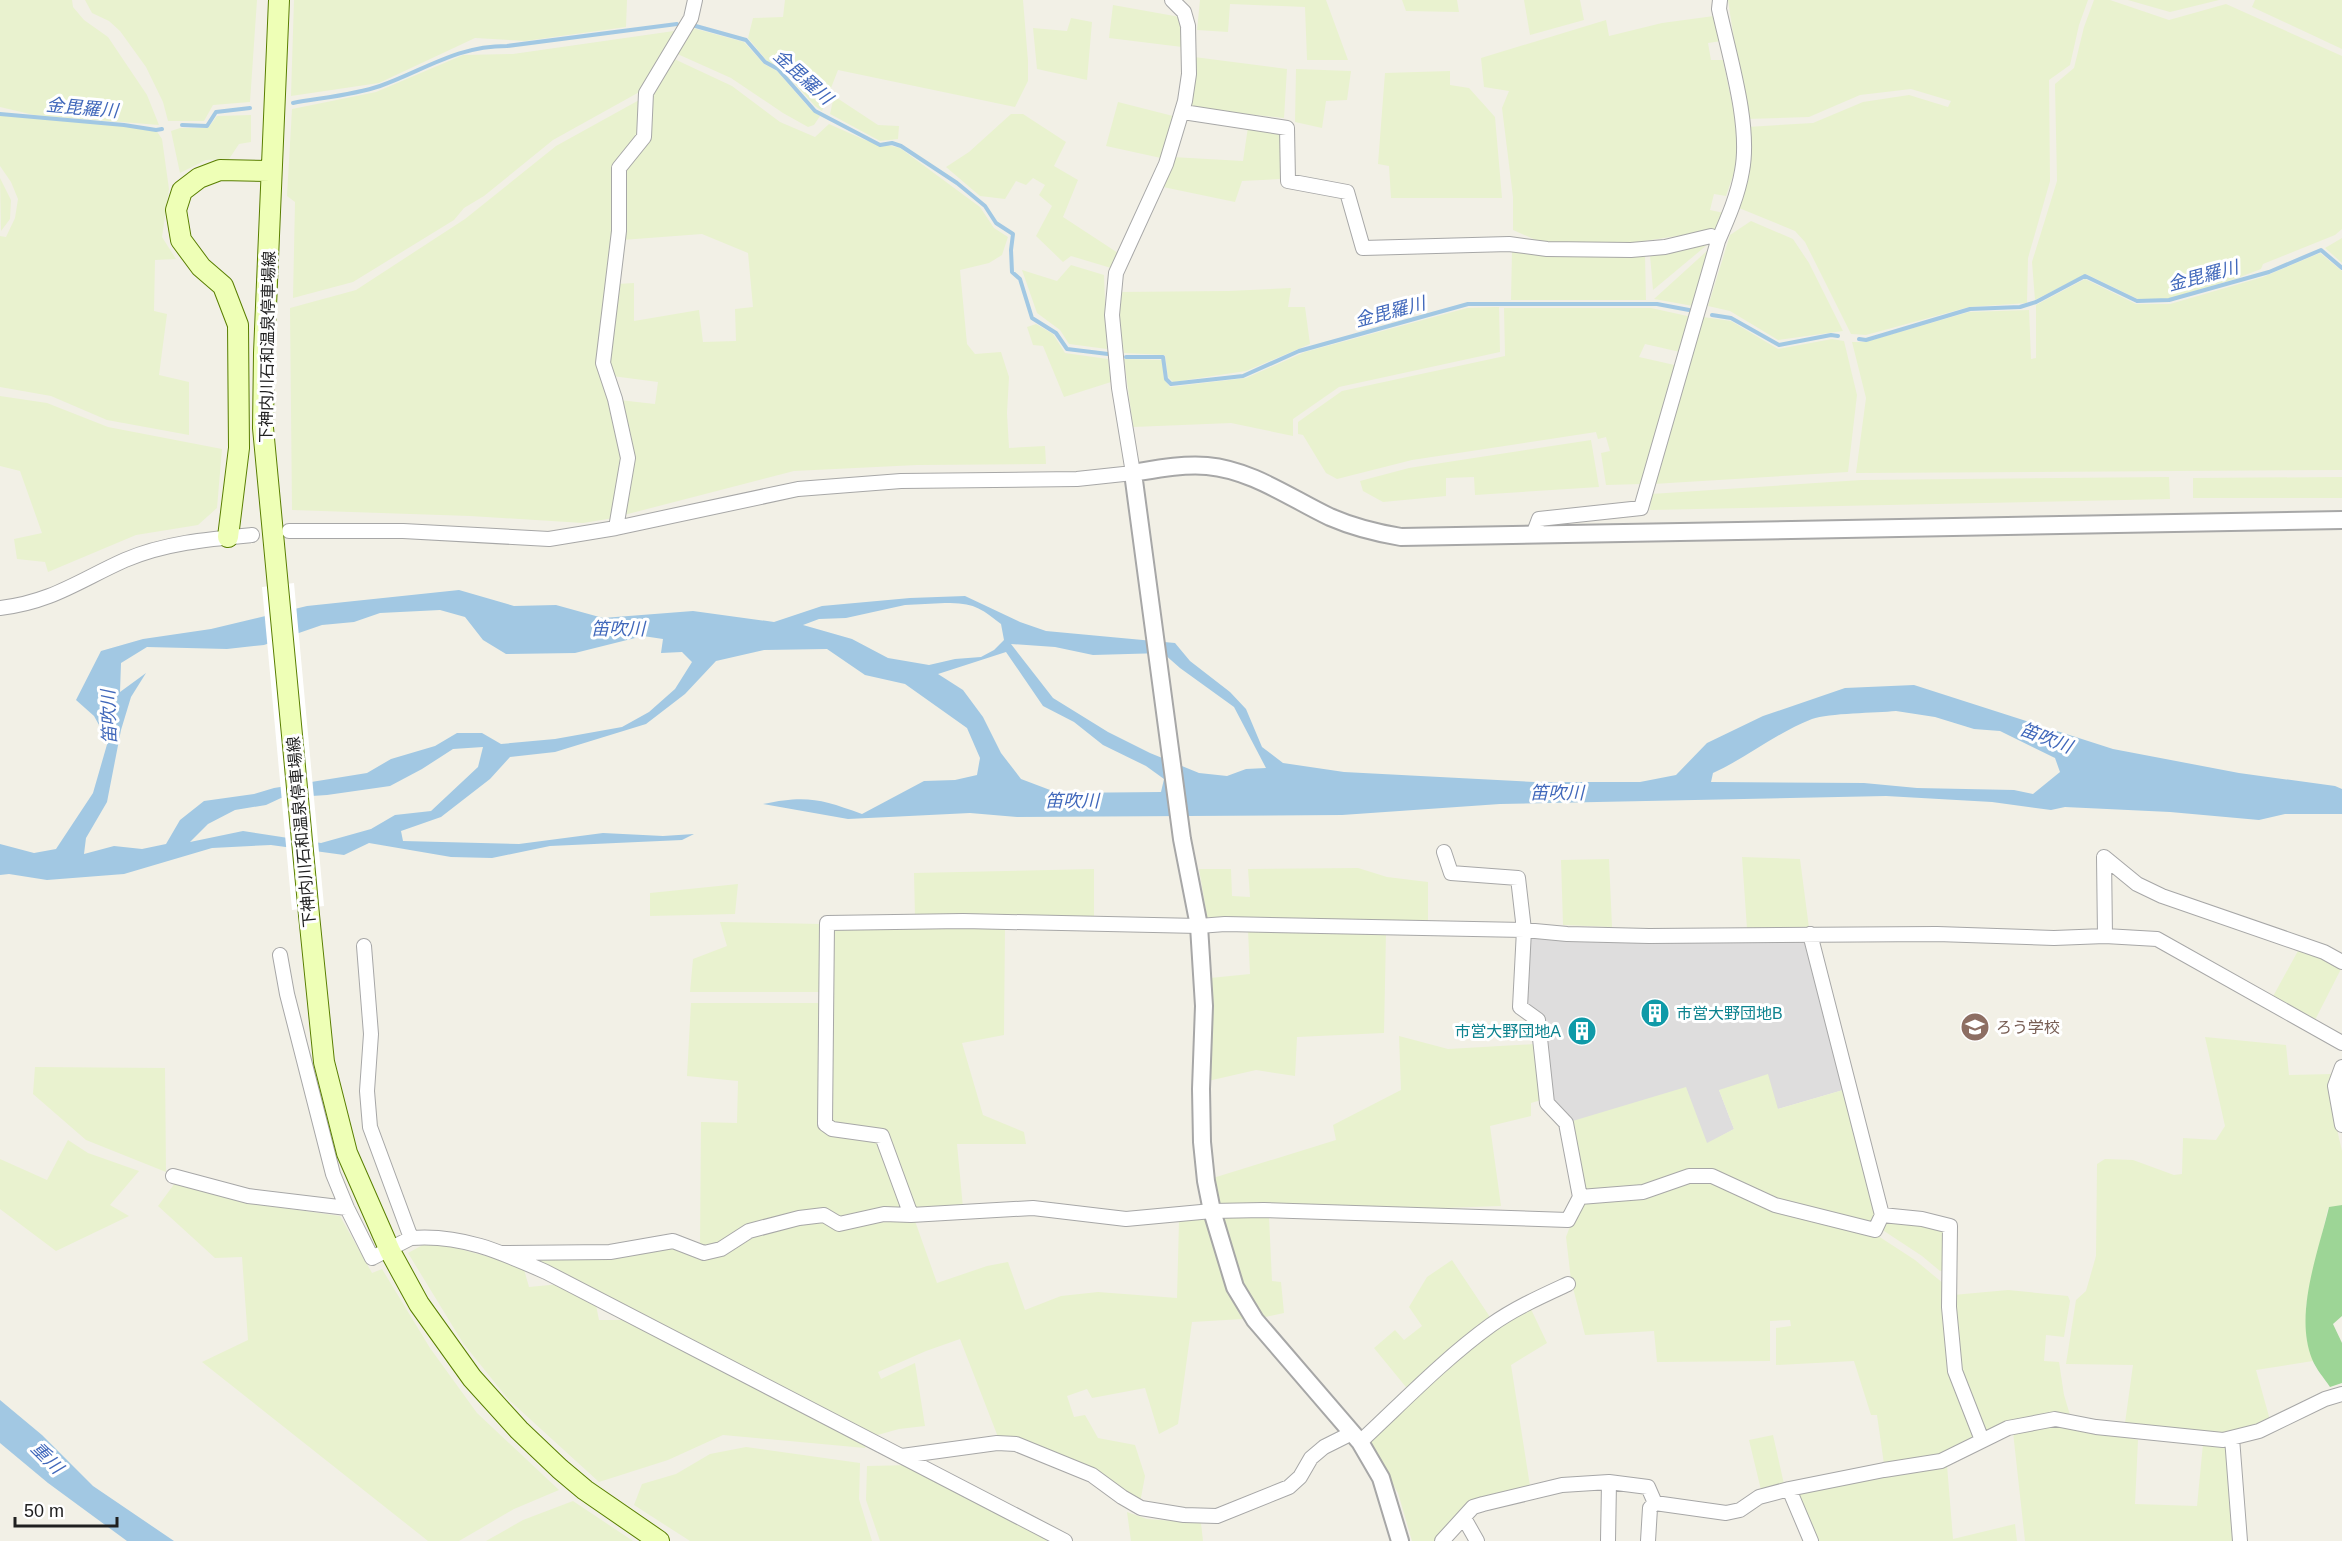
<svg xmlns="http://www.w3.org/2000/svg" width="2342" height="1541" font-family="Helvetica,'Noto Sans JP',sans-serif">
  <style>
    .residential { fill: #dedddd }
    .farmland { fill: #e9f2cf }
    .forest { fill: #9dd596 }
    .water { fill: #a2c8e3; fill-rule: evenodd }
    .pier { fill: #fff }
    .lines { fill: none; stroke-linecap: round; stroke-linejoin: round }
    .stream { stroke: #a2c8e3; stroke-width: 4 }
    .minor-casing { stroke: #a7a7a7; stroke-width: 16 }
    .tertiary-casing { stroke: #a7a7a7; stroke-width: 20 }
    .secondary-casing { stroke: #597e00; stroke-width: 22 }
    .minor { stroke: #fff; stroke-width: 14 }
    .tertiary { stroke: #fff; stroke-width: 16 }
    .secondary { stroke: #eeffb6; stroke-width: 20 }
    .labels { text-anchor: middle; stroke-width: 6; stroke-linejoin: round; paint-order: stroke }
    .street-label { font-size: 16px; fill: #202020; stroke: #fff }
    .culture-label { font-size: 16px; fill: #0d838f; stroke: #fff; text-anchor: start }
    .education-label { font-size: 16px; fill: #785e54; stroke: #fff; text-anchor: start }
    .water-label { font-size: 18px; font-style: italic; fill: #4168bb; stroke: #fff }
  </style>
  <rect width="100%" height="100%" fill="#f2f0e6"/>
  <path class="residential" d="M1524,930L1810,934L1850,1088L1778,1109L1719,1090L1734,1129L1707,1144L1566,1123L1547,1103L1538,1020L1520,1007Z"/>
  <path class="farmland" d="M0,0H72L73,7L84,20L108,37L147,95L159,125L34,115L0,107Z
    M85,0H257L250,102L213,105L204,121H168L163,102L146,67L120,31L109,21L92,13Z
    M294,0H627L626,27L525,41L475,38L379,83L291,96Z
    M785,0H1023L1028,61V81L1015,107L838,70L822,111L815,106L780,67L767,61L748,38L753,18L783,17Z
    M1200,0H1326L1348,60H1307L1305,7L1230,4L1228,32L1197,30Z
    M1402,0H1457L1459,12L1406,11Z
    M1524,0H1580L1584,20L1530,35Z
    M1728,0H2088L2079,25L2070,65L2049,80L2050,181L2028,258L2027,303L1969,307L1866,335L1851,334L1805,242L1795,231L1739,208L1747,127L1813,123L1863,102L1909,95L1948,107L1951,101L1911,89L1860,95L1809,117L1746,119Z
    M2094,0H2110L2169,20L2226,4L2342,56V229L2335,235L2263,264L2261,269L2235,279L2168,299H2138L2086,274L2035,300L2032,262L2057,181L2055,84L2074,68L2084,27Z
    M2128,0H2219L2170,12Z
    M2255,0H2342V49L2252,7Z
    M1113,5L1180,17L1182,47L1109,38Z
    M1714,16L1721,41L1708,43L1711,60H1723L1735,118L1738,161L1726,196L1714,194L1710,210L1724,213L1717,230L1631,243L1545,244L1513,230V197L1502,108L1509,91L1484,87L1481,58L1606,20L1609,36L1662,23Z
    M1071,18L1092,22L1087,80L1037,69L1033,28L1067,31Z
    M689,27L744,42L764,64L777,71L811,110L820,116L814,125L808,127L783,113L731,78L673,52Z
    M674,31L643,90L553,140L484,196L464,208L454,220L353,282L293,298L295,202L287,196L292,109L376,92L463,55L513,54Z
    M670,57L732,86L780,122L815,137L829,124L865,140L900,148L980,207L994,228L1008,237L1002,255L989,263L960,270L967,344L975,354L1001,352L1009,377L1007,413L1009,448L1045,446L1046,464L917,465L794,471L624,515L619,400L655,404L658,382L612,376L608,362L617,284L634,283V321L699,310L703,342L736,341L735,309L753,307L748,253L702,234L622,240L624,169L649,139L653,90Z
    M1194,57L1287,69L1284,118L1191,108Z
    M1296,69L1351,71L1347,100L1326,101L1322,128L1295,122Z
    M1450,71V85L1469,88L1495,117L1502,198H1391L1389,166L1378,164L1385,73Z
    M834,96L878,125L899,126L898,139L880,141L830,114Z
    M641,99L639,137L615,168L614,223L598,362L623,456L614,518L583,523L470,516L292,510L290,308L356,290L465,219L556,146Z
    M1118,102L1173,116L1161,158L1106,146Z
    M0,114L124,125L156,130L162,139L169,189L162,237L176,259L155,260L154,311L167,314L159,375L189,382V435L107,420L51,396L0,387V236L6,237L15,218L18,199L11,182L0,166Z
    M1011,114H1023L1066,142L1054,166L1078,180L1063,217L1118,253L1111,268L1071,256L1063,262L1036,236L1052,206L1039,195L1045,185L1033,178L1026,185L1016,181L1005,199L980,196L946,167L969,152Z
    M251,115V142L239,144L229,159L206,160L180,173L171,131L180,128H208L217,116Z
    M1248,127L1282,133L1280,179L1242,181L1235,202L1163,187L1172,157L1243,161Z
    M0,178L11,200L10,219L1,231Z
    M1751,221L1793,239L1809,263L1843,331L1778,340L1730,311L1708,306L1730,235Z
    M2342,238V263L2325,248Z
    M1707,245L1653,290L1650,255Z
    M1708,250L1693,306L1654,299Z
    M1512,251L1645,255L1646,300H1511Z
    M2320,253L2342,271V470L1856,473L1866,398L1852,342H1865L1969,312L2029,310L2031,359L2036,358V305L2085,279L2136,304H2170L2263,277Z
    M1071,265L1104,275L1107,349L1069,344L1060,330L1037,313L1022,270L1057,281Z
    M1291,288L1288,307H1305L1310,344L1246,371L1173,382L1168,377L1165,355L1124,353L1117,315L1118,292L1228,291Z
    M1499,307L1500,352L1339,387L1293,419V436L1231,423L1133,427L1124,359L1162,360L1164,379L1170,387L1246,378L1305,352L1467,308Z
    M1504,308H1651L1692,317L1680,352L1645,344L1639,357L1679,366L1643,484L1606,485L1601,453L1610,451L1606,437L1598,439L1596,432L1412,460L1337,479L1326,473L1303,435L1298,434V422L1342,391L1505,356Z
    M1703,317L1731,321L1778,349L1832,339L1844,341L1857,395L1848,472L1653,484Z
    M1036,324L1053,334L1065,353L1108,359L1111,382L1064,397L1043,346L1033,345L1027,327Z
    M0,396L47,403L108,427L222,449L217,508L198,525L136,535L48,572L45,562L17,559L14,539L42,533L20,471L0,466Z
    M1591,440L1599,487L1475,495L1474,477L1446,478V496L1383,502L1363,491L1360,481L1409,468Z
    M2169,477L2170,499L1650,510L1651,494L1861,480Z
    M2342,477V498H2193V478Z
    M1742,857L1800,859L1809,928L1747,929Z
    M1609,859L1612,927L1563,925L1561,860Z
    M1358,868L1387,877L1428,882V923L1207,917L1199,869H1231L1232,896L1250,897L1248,869Z
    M1094,869V916L915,918L914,873Z
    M738,884L735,914L650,916V893Z
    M720,922L822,924L819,992H690L693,959L727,946Z
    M1005,926L1004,1035L962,1043L983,1115L1024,1132L1026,1144H957L963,1208L914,1210L883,1130L833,1125L829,1119L830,927Z
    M1248,930L1386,933L1384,1033L1297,1037L1295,1076L1256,1070L1208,1081L1210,978L1250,974Z
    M2299,949L2325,959L2341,969L2314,1022L2271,1000Z
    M691,1003H822L821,1127L879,1140L905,1208L839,1219L824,1209L718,1245L700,1246L701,1122L737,1123L738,1081L687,1076Z
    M1399,1036L1448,1049L1535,1044L1541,1100L1531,1103V1116L1490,1126L1501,1206L1413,1209L1349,1206H1219L1213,1178L1336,1140L1333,1125L1401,1090Z
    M2205,1037L2286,1045L2289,1075L2332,1074L2328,1091L2342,1151V1205L2328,1208L2306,1305L2307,1341L2313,1361L2256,1370L2270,1420L2258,1426L2220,1433L2125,1423L2133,1365L2066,1364L2076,1300L2086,1291L2096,1256L2097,1164L2105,1159L2133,1160L2174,1175L2182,1174L2183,1138L2216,1140L2225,1126Z
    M35,1067L165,1068L166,1172L86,1140L33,1094Z
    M1768,1074L1778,1109L1850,1088L1880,1202L1875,1230L1775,1205L1712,1176L1662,1186L1580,1197L1566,1123L1686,1087L1707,1143L1734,1129L1719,1090Z
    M68,1140L88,1153L139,1171L110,1205L129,1216L56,1251L0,1209V1159L47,1180Z
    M1711,1179L1872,1232L1915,1260L1944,1284L1951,1376L1976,1437L1943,1455L1884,1464L1877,1415H1871L1854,1361L1776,1365V1328L1791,1326L1790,1320L1770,1321V1361L1657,1362L1654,1331L1585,1335L1571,1280L1566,1237L1572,1221L1583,1201L1688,1180Z
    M175,1183L248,1203L340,1216L372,1273L382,1269L430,1348L477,1413L559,1490L514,1509L459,1541H428L202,1362L248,1340L242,1257L215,1258L158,1206Z
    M1269,1217L1272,1281L1281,1282L1284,1313L1261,1318L1234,1272L1221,1218Z
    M1206,1218L1228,1294L1243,1319L1192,1322L1178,1424L1159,1434L1145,1388L1092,1398L1087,1389L1067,1396L1074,1417L1085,1415L1098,1438L1135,1445L1145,1476L1140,1503L1133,1499L1099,1471L1016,1437H998L960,1339L926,1351L878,1372L881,1379L915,1363L925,1426L899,1429L874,1436L530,1259L672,1247L704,1257L753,1234L821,1219L836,1230L867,1223L915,1221L937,1283L987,1266L1008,1262L1025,1310L1061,1296L1098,1292L1177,1298L1179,1221Z
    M1885,1219L1947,1229L1945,1270L1940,1271L1922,1256L1881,1229Z
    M430,1241L523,1266L529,1287L560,1284L596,1305L599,1320H633L867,1441L865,1448L723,1435L668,1460L599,1482L508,1399L463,1343L408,1253Z
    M1452,1260L1492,1320L1410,1392L1374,1348L1395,1330L1404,1340L1422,1326L1409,1307L1427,1277Z
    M2008,1290L2068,1296L2070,1301L2064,1337L2046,1335L2044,1361L2059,1362L2064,1395L2070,1415L2012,1423L1984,1434L1959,1368L1953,1295Z
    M1529,1305L1547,1343L1511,1365L1530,1486L1476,1501L1434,1541H1412L1398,1493L1367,1442L1463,1351Z
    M2056,1424L2138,1440L2135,1504L2197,1506L2203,1444L2229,1447L2233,1541H2025L2013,1432Z
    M1773,1435L1784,1484L1761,1490L1749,1440Z
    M746,1447L860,1463L859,1499L872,1541H690L634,1505L642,1484L676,1474L710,1454Z
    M912,1465L1053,1541H880L866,1500L867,1466Z
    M1947,1465L1953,1539L2015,1524L2017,1541H1817L1797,1493L1860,1479Z
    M573,1501L633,1541H486L523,1520Z
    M1127,1512L1147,1519L1201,1523L1203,1541H1131Z"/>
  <path class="forest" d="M2342,1205V1316L2333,1324L2342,1343V1383L2330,1387C2324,1378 2316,1369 2312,1359C2294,1314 2318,1253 2329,1207Z"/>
  <path class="water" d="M459,590L514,606L556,605L603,618L693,611L774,622L822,606L910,598L965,596L1020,622L1046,631L1175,643L1190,661L1230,692L1246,709L1262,747L1283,763L1344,772L1534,782H1640L1676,775L1707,743L1763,716L1845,688L1914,685L2113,749L2239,773L2335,786L2342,789V814H2285L2259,820L2170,812L2065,807L2051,810L1992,802L1886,796L1500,804L1342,815L1017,817L970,813L848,819L763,804C806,795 821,799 862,814L924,781L955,780L977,775L980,758L967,728L905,684L865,675L827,649L764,650L716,661L685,694L646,724L555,752L510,757L490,779L441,817L401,831L403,841L519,844L603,833L663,836L694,834L682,840L550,846L492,858L451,857L369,843L344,855L271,845L212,848L124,874L47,880L9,874L0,875V844L34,853L56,849L93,793L108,741L94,716L76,700L101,651L143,639L211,629L307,606ZM945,603C974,603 979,607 1001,624L1004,640L994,650L981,657L955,659L929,665L888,658L852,639L803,625L819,619L846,618L905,605ZM440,610L465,617L483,640L506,654L575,653L643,636L663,639L661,653L682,652L692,662L675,689L649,712L622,727L555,739L501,744L482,733H457L435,746L391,759L367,773L274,788L254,794L204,801L180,820L166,844L142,849L114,846L84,854L86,838L107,802L121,730L131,697L146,673L120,692L121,663L147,647L227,649L264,645L322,625L354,622L380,613ZM1011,644L1055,647L1093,655L1163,653L1180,668L1234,707L1266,768L1246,769L1227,776L1199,773L1150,753L1108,732L1053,698ZM1006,652L1043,706L1074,722L1103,745L1146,766L1164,779L1161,792L1058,793L1021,779L1001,753L983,717L963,690L938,674ZM1896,711L1935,717L1974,729L2000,731L2055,758L2060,772L2033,794L2014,790L1917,788L1864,783L1711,782L1713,773C1748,757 1776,733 1812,719C1829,713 1876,713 1896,711ZM483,747L478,767L431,811L395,815L371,829L321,843L243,831L190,842L208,824L235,810L266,805L281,798L327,795L390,786L422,769L453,749Z
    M0,1400L42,1435L93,1486L174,1541H127L48,1483L0,1443Z"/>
  <path class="pier" d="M294,583L324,906L292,910L262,587Z"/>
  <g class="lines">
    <path class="stream" d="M692,25L746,40L765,62L778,69L815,111L880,145L892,143L901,146L957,183L985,206L996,223L1013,234L1011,250L1012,272L1020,279L1032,318L1056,333L1067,349L1108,354
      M293,103C320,98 354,95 380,86C425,70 456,46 507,46L677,24
      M0,114L124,125L156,130L162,129
      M182,125L207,126L216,112L250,108
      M1712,315L1731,318L1779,345L1831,335L1838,336
      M1859,339L1866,340L1970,309L2020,307L2036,302L2085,276L2137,301L2169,300L2269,272L2321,250L2342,268
      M1126,357H1163L1166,379L1171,384L1243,376L1299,351L1468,304H1657L1689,310"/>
    <g class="minor-casing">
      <path id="minor" d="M1183,112L1287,128L1288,181L1347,192L1363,248L1509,244L1547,249L1631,250L1665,247L1711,236L1718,241
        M616,528L628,458L615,399L603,363L619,231V168L644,137L646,93L691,18L695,0
        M289,531H403L549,539L616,528L798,489L901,481L1077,479L1133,473L1119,388L1112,315L1116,273L1166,164L1185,101L1189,74L1188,26L1184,12L1172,0
        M1533,535L1539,519L1641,508L1718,241C1728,218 1738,195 1742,171C1751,125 1729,55 1719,9L1720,0
        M0,608C52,602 80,580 125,560C164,543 209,539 252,535
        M1444,852L1451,873L1518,878L1524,930L1520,1007L1538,1020L1547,1103L1566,1123L1580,1197
        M2104,857L2137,884L2162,896L2324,952L2342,962
        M2104,857L2105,936
        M1810,934L1882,1215
        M280,955L287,994L333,1174L347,1208L372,1258L411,1238L370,1127L367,1091L371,1034L364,946
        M2342,1067L2335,1086L2342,1125
        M173,1176L248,1196L347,1208
        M911,1215L882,1136L832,1129L825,1124L827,923L963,921L1199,926L1225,924L1524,930L1567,934L1649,936L1937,934L2054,938L2105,936L2157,939L2342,1043
        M411,1238C461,1234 501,1252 546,1272L1065,1541
        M502,1253L610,1252L673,1241L704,1253L721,1249L749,1231L799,1218L824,1215L839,1224L884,1214L911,1215L1033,1208L1126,1219L1212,1211L1264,1210L1568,1220L1580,1197L1643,1192L1689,1176H1712L1775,1205L1875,1230L1882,1215L1922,1219L1950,1226L1949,1307L1955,1371L1982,1440
        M2232,1438L2240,1541
        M1360,1442C1403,1402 1444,1359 1491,1325C1515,1308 1542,1296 1568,1284
        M902,1456L997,1443L1016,1444L1092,1475L1122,1497L1141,1508L1184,1515L1217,1516L1289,1487L1300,1477L1311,1458L1324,1447L1352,1433
        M1789,1489L1811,1541
        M1464,1518L1477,1541
        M1442,1541L1473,1507L1483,1504L1562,1485L1609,1482L1648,1487L1655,1503L1726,1513L1740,1510L1759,1497L1789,1489L1884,1470L1941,1461L2008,1428L2055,1419L2096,1427L2223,1440L2259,1431L2325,1399L2342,1394
        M1608,1541L1609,1482
        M1648,1541L1650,1508L1655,1503"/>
    </g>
    <g class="tertiary-casing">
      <path id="tertiary" d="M1400,1541L1381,1478L1360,1442L1255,1320L1235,1287L1212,1211L1206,1181L1202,1142L1201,1089L1204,1006L1199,926L1182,839L1133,473C1157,469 1182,464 1207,466C1252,470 1290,498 1330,517C1353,527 1377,533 1401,537L2342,520"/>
    </g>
    <g class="secondary-casing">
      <path id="secondary" d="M279,0L264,353L263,428L309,915L324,1062L347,1153L390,1251L419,1304L472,1378L519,1430L560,1469L585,1490L659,1541
        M228,537L239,448L238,325L223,286L201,267L181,240L176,210L182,191L199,178L220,170L270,171"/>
    </g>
    <use href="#minor" class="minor"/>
    <use href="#tertiary" class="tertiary"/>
    <use href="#secondary" class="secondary"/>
  </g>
  <defs>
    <g id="building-disc" transform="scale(1.5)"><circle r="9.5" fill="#0f9aa8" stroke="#fff"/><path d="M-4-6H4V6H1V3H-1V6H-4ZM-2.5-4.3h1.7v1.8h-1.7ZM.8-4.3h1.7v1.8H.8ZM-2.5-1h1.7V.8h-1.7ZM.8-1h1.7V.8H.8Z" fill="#fff"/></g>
    <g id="school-disc" transform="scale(1.5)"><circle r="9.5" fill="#8d6e63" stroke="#fff"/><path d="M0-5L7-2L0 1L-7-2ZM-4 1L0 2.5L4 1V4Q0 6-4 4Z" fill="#fff"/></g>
  </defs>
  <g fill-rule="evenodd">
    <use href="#building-disc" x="1655" y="1013"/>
    <use href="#school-disc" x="1975" y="1027"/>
    <use href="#building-disc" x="1582" y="1031"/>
  </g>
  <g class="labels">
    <g class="street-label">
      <text transform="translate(267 347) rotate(-89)" y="6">下神内川石和温泉停車場線</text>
      <text transform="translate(301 832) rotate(-95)" y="6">下神内川石和温泉停車場線</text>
    </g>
    <g class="culture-label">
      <text x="1676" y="1019">市営大野団地B</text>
      <text x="1561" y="1037" text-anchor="end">市営大野団地A</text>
    </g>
    <g class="education-label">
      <text x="1996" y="1033">ろう学校</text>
    </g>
    <g class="water-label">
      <text transform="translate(803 77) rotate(42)" y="6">金毘羅川</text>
      <text transform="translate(82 108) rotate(5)" y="6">金毘羅川</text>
      <text transform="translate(2203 276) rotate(-15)" y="6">金毘羅川</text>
      <text transform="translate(1390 312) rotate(-15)" y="6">金毘羅川</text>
      <text x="618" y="635">笛吹川</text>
      <text transform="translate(109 717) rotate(-92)" y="6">笛吹川</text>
      <text transform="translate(2046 738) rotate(21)" y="6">笛吹川</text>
      <text x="1557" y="799">笛吹川</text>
      <text x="1072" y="807">笛吹川</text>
      <text transform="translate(47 1458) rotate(45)" y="6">重川</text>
    </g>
  </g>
  <path d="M15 1517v9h102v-9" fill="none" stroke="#202020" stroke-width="3"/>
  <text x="24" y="1517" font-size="18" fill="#202020" stroke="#ffffff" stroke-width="4.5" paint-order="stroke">50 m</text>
</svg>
